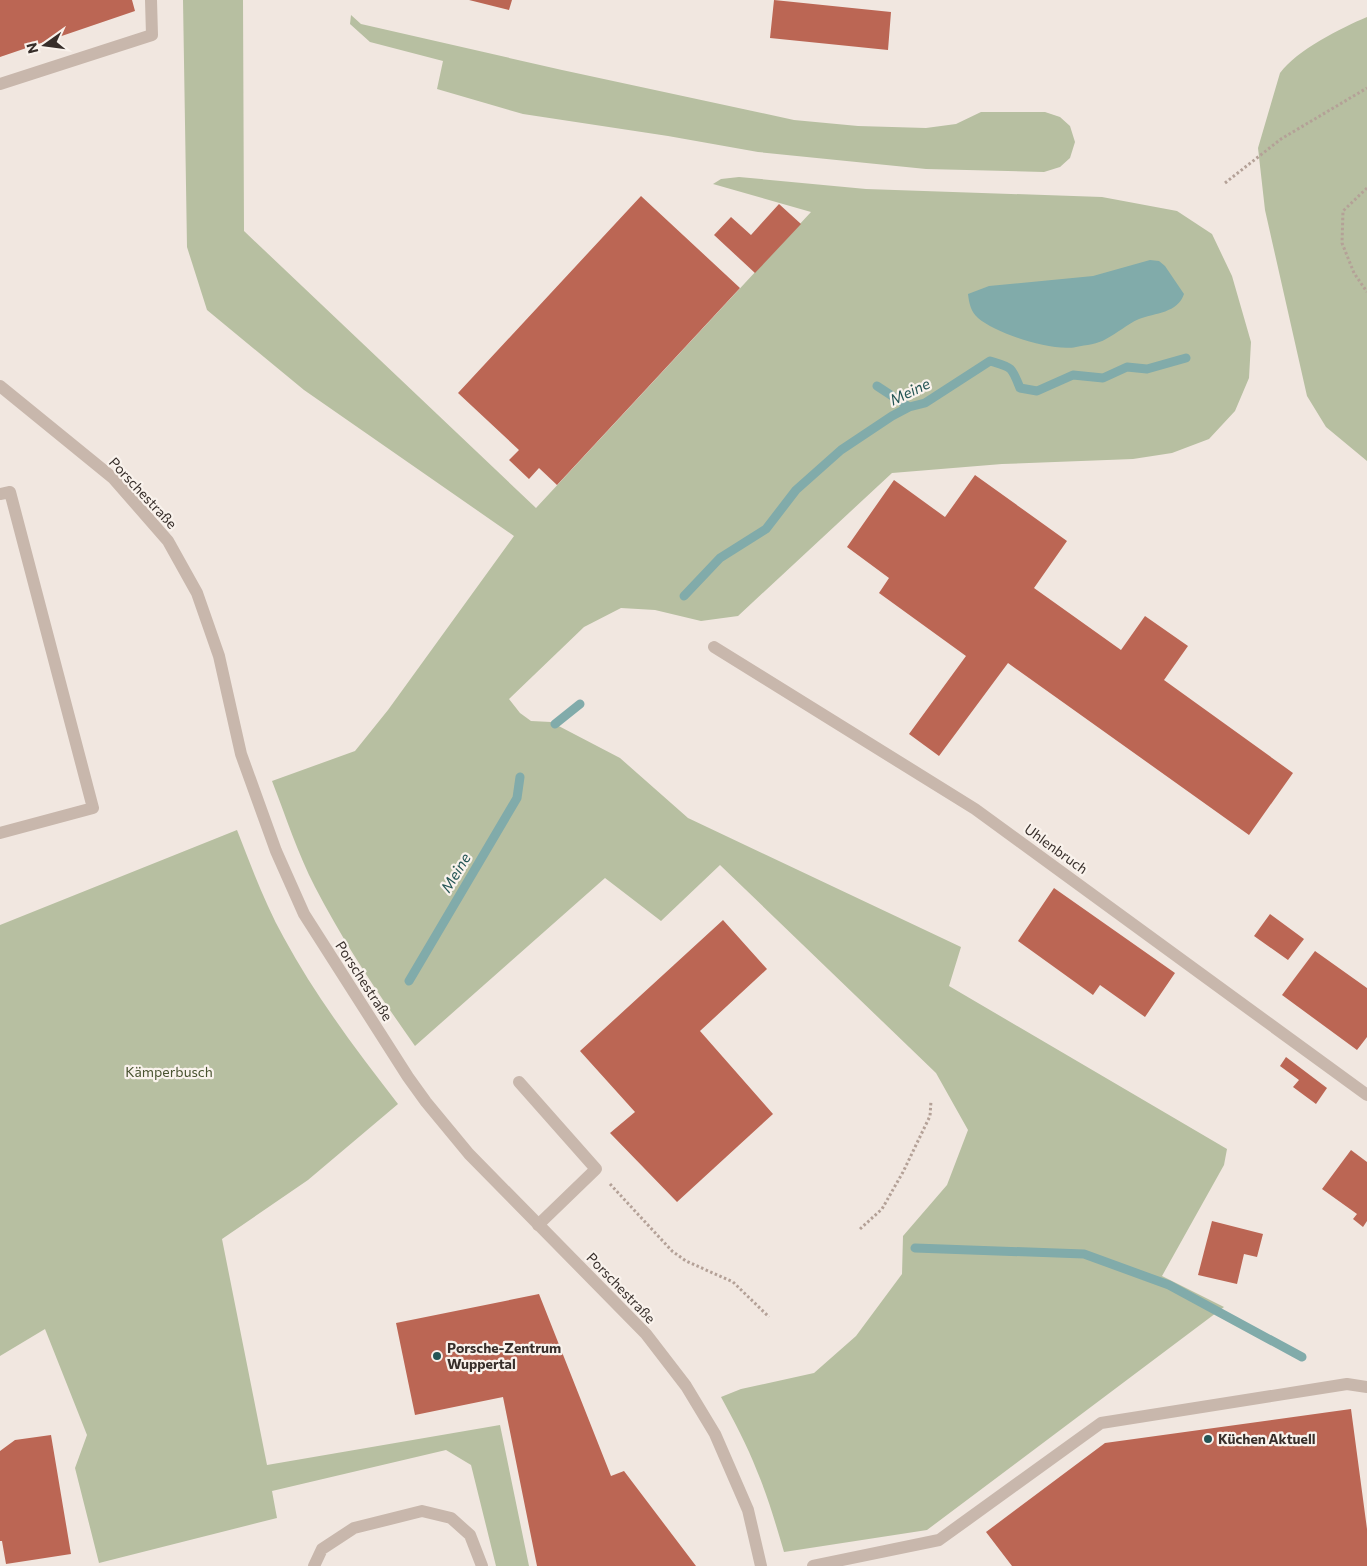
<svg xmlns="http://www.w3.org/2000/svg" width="1367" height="1566" font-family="Commissioner,sans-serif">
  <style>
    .green { fill: #b7bfa1 }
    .water { fill: #81abaa }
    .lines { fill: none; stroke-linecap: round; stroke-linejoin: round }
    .stream { stroke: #81abaa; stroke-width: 9 }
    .building { fill: #bb6654 }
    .path { stroke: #b4a197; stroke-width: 3; stroke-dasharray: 2.5 2.5; stroke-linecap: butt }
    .service { stroke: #c8b7ac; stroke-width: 12 }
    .minor { stroke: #c8b7ac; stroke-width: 12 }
    .poi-dot { fill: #245555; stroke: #f9f2ec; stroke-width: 2 }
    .labels { text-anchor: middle; stroke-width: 4.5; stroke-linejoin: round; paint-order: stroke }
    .street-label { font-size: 14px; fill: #372e2a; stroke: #f9f2ec }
    .park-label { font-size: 14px; fill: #495330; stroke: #f9f2ec }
    .poi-label { font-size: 14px; font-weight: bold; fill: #372e2a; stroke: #f9f2ec; text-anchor: start }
    .water-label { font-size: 15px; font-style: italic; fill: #245555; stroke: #f9f2ec }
  </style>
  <rect width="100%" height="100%" fill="#f1e7e0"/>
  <path class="green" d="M183,0H243L244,231L536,508L811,212L713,184L721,179L739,177L866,189L1102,197L1177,211L1212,234L1232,276L1251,342L1249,378L1235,411L1209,439L1172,453L1133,459L1002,464L892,473L738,616L701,621L655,610L621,608L584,627L509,699L520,713L531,721L551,722L620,758L688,818L961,947L949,986L1227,1149L1224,1165L1162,1276L1224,1307L927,1530L784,1552C776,1525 768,1497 757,1471C747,1445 734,1421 721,1397L741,1389L814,1373L856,1336L902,1274L903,1236L947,1185L968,1130L936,1073L720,865L661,921L605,878L415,1046C379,995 344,943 315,887C298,854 286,817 272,781L355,751L388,710L514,536L304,390L207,310L187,247Z
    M351,15L361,24L562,70L794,120L858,126L926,128L956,124L981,112H1045L1060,117L1070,126L1075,142L1070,158L1060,167L1044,172L926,169L758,152L668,136L523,114L437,89L443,61L370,42L350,24Z
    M1367,17V461L1326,427L1307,396L1265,210L1258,148L1280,73C1297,50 1341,28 1367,17Z
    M237,830C251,866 265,904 284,938C316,997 357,1051 398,1104L308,1180L222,1239L267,1465L500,1425L529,1566H496L471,1465L446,1450L272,1491L277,1518L99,1563L75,1468L87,1435L45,1329L0,1356V925Z"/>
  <path class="water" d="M1150,260L1159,261L1165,266L1184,294C1178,313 1155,313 1139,319C1127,324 1118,333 1106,339C1098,344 1086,345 1076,347C1052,352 997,334 978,318C971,312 969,303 968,294L989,286L1093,276Z"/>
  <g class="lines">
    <path class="stream" d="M877,386L909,407
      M684,596L720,558L766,529L796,490L841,450L892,416L909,407L925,403L990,361C1013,368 1011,366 1020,388L1037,391L1073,375L1103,378L1127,367L1147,369L1186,358
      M555,724L580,704
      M409,981L517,798L520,777
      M915,1248L1084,1254L1169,1285L1302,1357"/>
  </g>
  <path class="building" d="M0,0H132L135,11L0,57Z
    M469,0H512L509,10Z
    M774,0L891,12L888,50L770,38Z
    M641,196L740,288L557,485L539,468L529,479L509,460L519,450L458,393Z
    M779,204L801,224L755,273L714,235L731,217L751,235Z
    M975,475L1067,541L1034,588L1121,650L1145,616L1188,646L1164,680L1293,773L1249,835L1008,663L939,756L909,734L966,656L879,593L889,578L847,547L894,480L945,517Z
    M1054,888L1175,973L1145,1017L1100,985L1093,995L1018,941Z
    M1270,914L1304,939L1288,960L1254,936Z
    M723,920L767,969L700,1031L773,1114L677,1202L610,1133L635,1112L580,1051Z
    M1315,951L1367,988V1037L1357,1050L1282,995Z
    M1286,1057L1327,1088L1316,1104L1293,1087L1299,1080L1280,1066Z
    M1351,1150L1367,1162V1221L1363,1227L1353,1219L1357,1214L1322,1189Z
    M1212,1221L1263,1234L1257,1257L1244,1254L1237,1284L1198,1275Z
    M539,1294L611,1476L624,1471L696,1566H537L503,1397L415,1415L396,1323Z
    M1351,1409L1367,1529V1566H1012L986,1532L1105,1443Z
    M51,1435L71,1554L6,1564L2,1541H0V1451L15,1440Z"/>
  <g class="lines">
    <path class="path" d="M1225,183L1281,139L1367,88
      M1367,188L1343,211L1342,243L1354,273L1367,292
      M610,1184L672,1251L686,1261L733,1282L769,1317
      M860,1229L882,1209L903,1172L930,1116L931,1101"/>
    <path class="service" d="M0,84L152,35L151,0
      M0,494L10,492L93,808L0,833
      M714,647L975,809L1367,1095
      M519,1082L596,1169L538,1225
      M314,1566L322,1549L354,1528L422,1511L451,1518L470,1535L482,1566
      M813,1566L939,1540L1101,1423L1347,1384L1367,1387"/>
    <path class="minor" d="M0,386L113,478L168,541L197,593L219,656L241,754L276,851L304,914L408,1077L426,1102L469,1154L646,1334L686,1386L715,1434L748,1510L761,1566"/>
  </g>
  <g class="poi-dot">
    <circle cx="437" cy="1356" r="5"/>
    <circle cx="1208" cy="1439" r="5"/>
  </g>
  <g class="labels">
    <g class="street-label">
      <text transform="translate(143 493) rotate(47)" y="5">Porschestraße</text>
      <text transform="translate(1056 849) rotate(36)" y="5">Uhlenbruch</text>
      <text transform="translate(364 981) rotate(57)" y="5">Porschestraße</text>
      <text transform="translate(621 1288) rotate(46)" y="5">Porschestraße</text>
    </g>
    <g class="park-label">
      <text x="169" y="1077">Kämperbusch</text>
    </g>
    <g class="poi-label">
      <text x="447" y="1353">Porsche-Zentrum<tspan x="447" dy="16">Wuppertal</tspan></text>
      <text x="1218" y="1444">Küchen Aktuell</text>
    </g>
    <g class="water-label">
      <text transform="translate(910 392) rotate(-26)" y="5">Meine</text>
      <text transform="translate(456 873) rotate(-59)" y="5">Meine</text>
    </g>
  </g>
  <g transform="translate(45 45) rotate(256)" stroke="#f9f2ec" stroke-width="4" paint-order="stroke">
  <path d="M0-4L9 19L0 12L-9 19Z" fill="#372e2a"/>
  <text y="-8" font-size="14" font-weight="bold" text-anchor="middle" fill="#372e2a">N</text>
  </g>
</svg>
